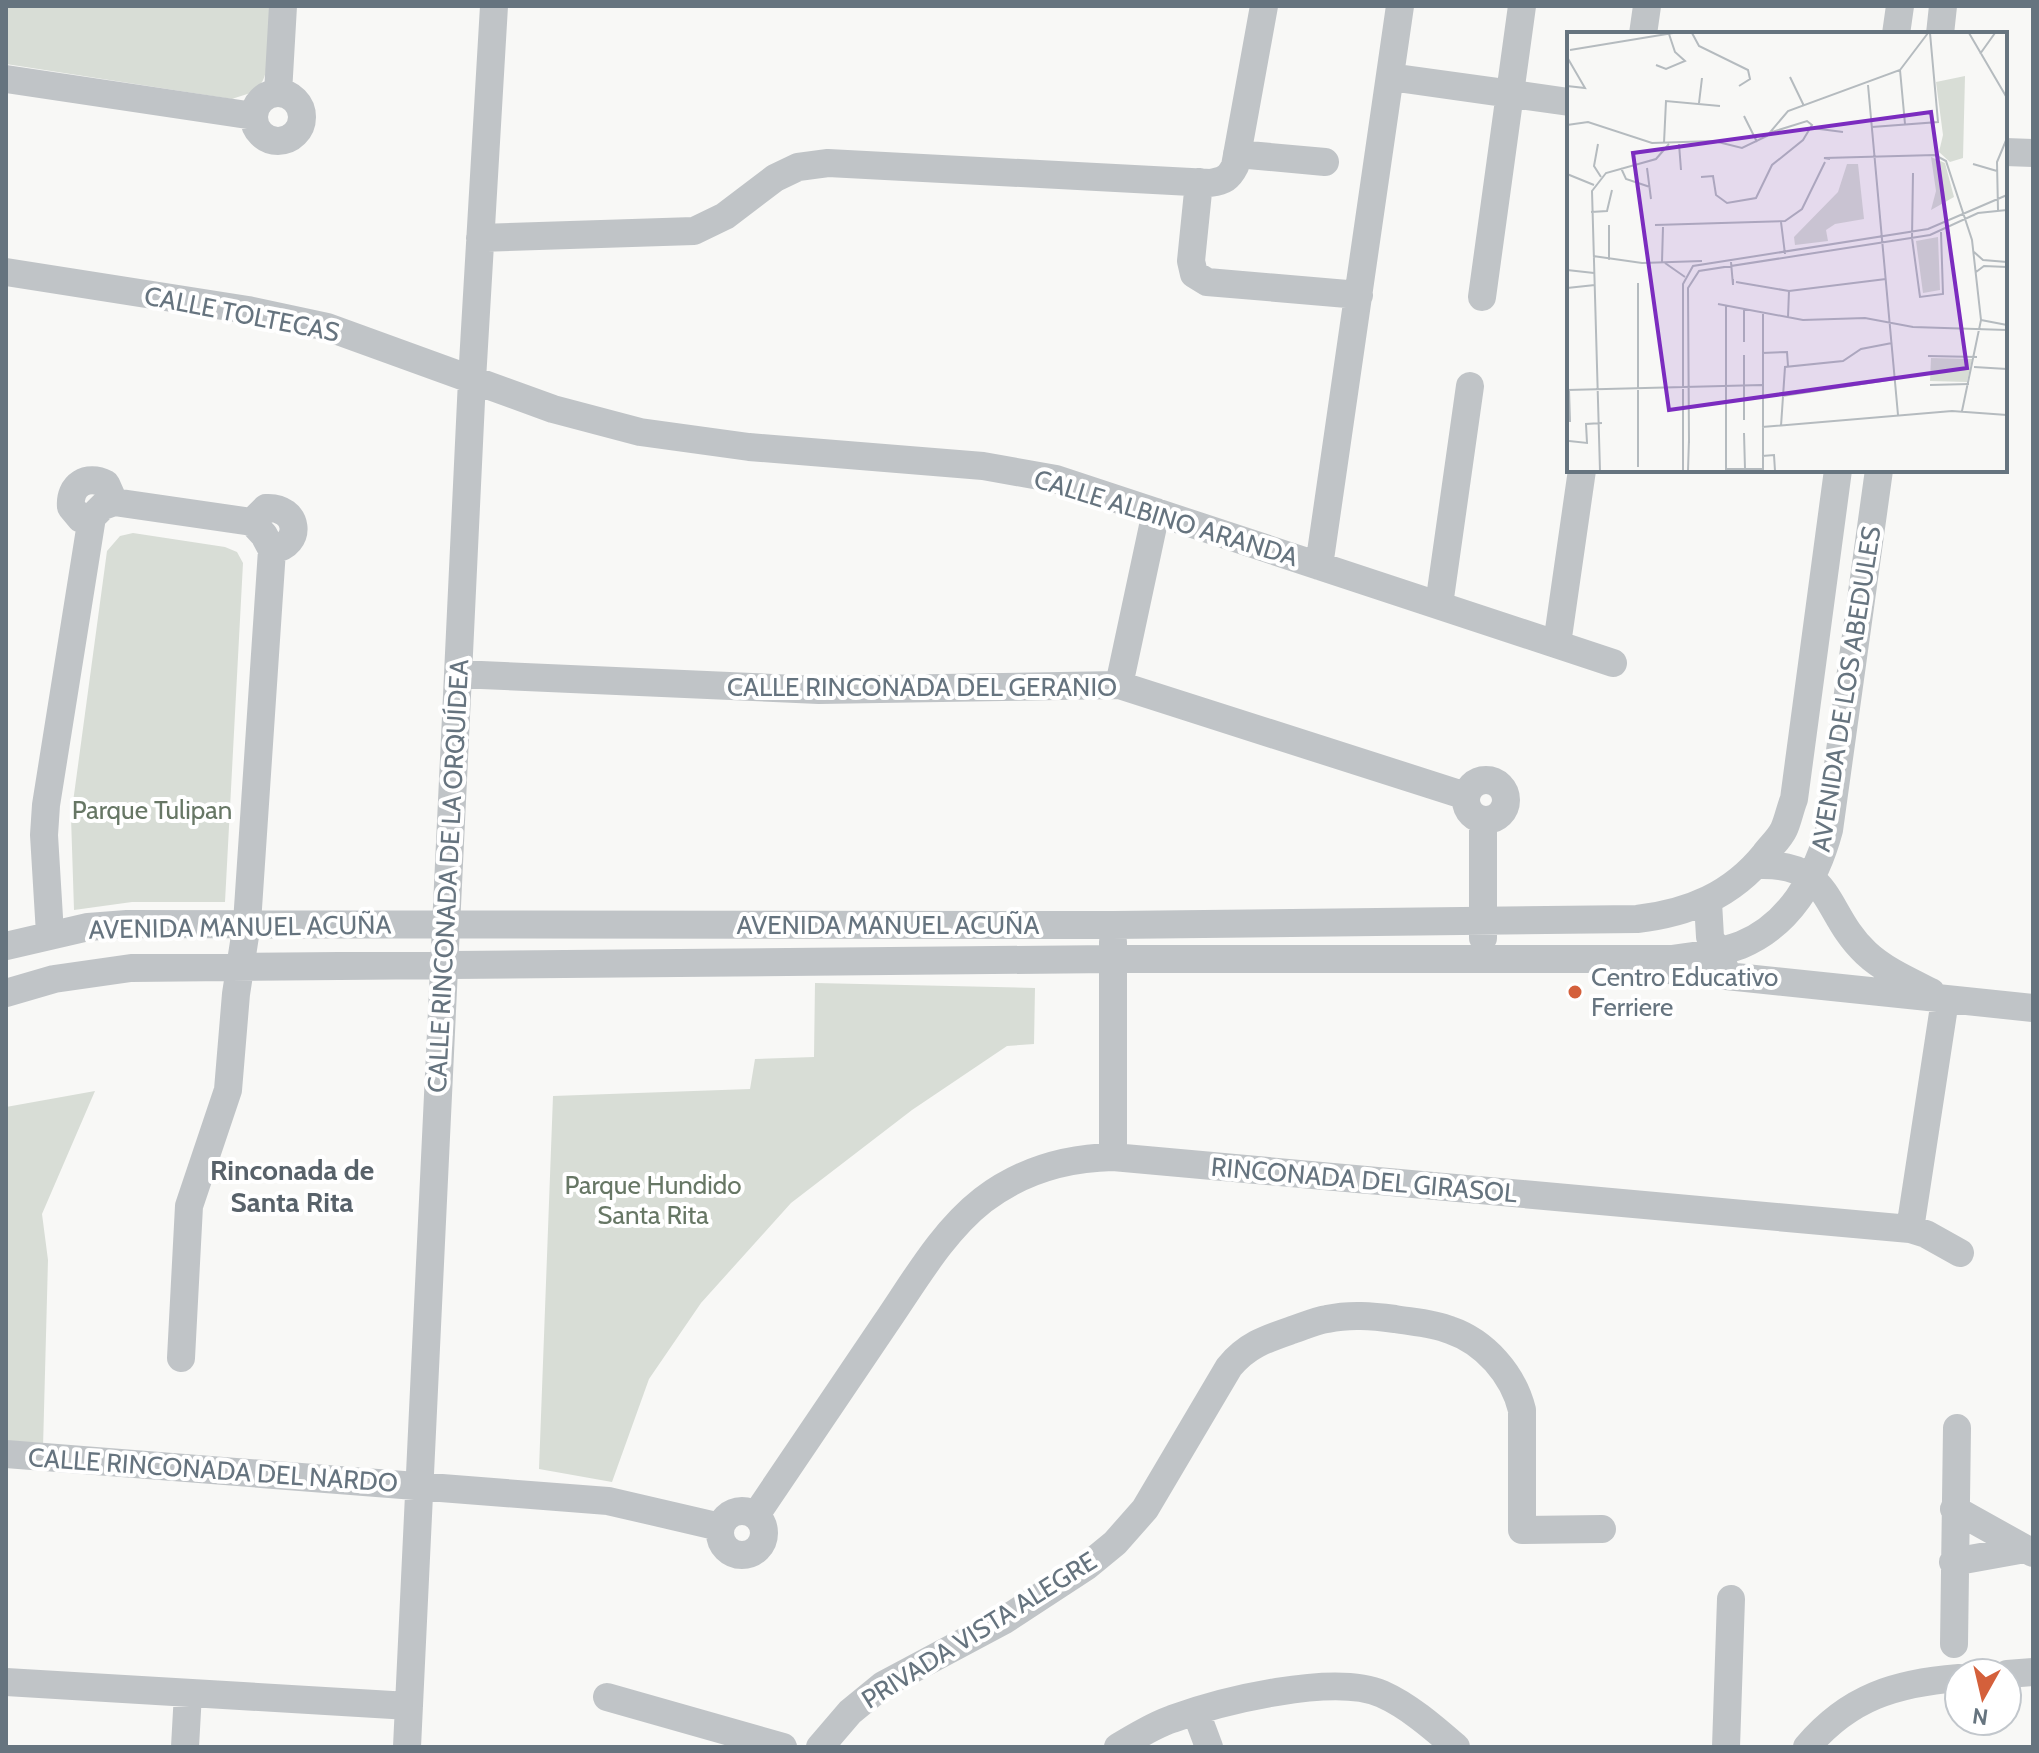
<svg xmlns="http://www.w3.org/2000/svg" width="2039" height="1753" font-family="Cabin,sans-serif">
  <style>
    .green { fill: #d8ddd6 }
    .lines { fill: none; stroke-linecap: round; stroke-linejoin: round }
    .minor { stroke: #c0c4c7; stroke-width: 28 }
    .poi-dot { fill: #d4603b; stroke: #fff; stroke-width: 3 }
    .labels { text-anchor: middle; stroke-width: 8; stroke-linejoin: round; paint-order: stroke }
    .street-label { font-size: 26px; fill: #66747f; stroke: #fff }
    .park-label { font-size: 26px; fill: #677765; stroke: #fff }
    .poi-label { font-size: 26px; fill: #66747f; stroke: #fff; text-anchor: start }
    .neighbourhood-label { font-size: 28px; font-weight: bold; fill: #58626a; stroke: #fff }
    .inset-road { fill: none; stroke: #b5bbbf; stroke-width: 2 }
    .view { fill: #7b2cbf; fill-opacity: 0.15; stroke: #7b2cbf; stroke-width: 4 }
    .inset-edge { fill: none; stroke: #66747f; stroke-width: 4 }
  </style>
  <rect width="100%" height="100%" fill="#f8f8f6"/>
  <path class="green" d="M6,6H270C269,26 273,75 257,89C250,94 240,96 232,99L6,64Z
    M133,533L225,547L237,552L243,563L225,902H132L74,910L71,817L107,551L120,536Z
    M815,983L1035,988L1034,1044L1007,1046L912,1110L791,1203L701,1303L649,1379L612,1482L539,1469L553,1096L750,1089L755,1059L814,1057Z
    M95,1091L42,1214L48,1260L43,1448L6,1441V1107Z"/>
  <g class="lines">
    <path class="minor" d="M1643,34L1647,6
      M1896,34L1900,6
      M1940,34L1943,6
      M1390,77L1569,102
      M6,79L254,116
      M254 117a24 24 0 1 1 48 0a24 24 0 1 1-48 0Z
      M278,93L283,6
      M2005,152L2033,153
      M1237,154L1325,162
      M1199,182L1191,261L1194,274L1207,282L1359,295
      M480,238L694,231L725,216L775,178L798,167L828,163L1210,183C1224,181 1229,178 1235,166L1264,6
      M6,272L248,310L327,327L553,409L640,432L749,447L983,466L1056,479L1613,663
      M1482,297L1522,6
      M89,522L81,519L71,507C69,485 87,474 106,484L114,502
      M252,522L266,508C299,506 304,545 272,550
      M1319,566L1400,6
      M1439,605L1470,386
      M1557,644L1582,470
      M458,674L819,690L1119,685L1466,796
      M1119,685L1156,512
      M1466 800a20 20 0 1 1 40 0a20 20 0 1 1-40 0Z
      M1757,865C1834,862 1823,913 1866,953C1884,970 1909,981 1931,992
      M1708,902L1710,937L1725,969
      M50,934L44,835L46,805L92,517L103,506L114,502L252,522L264,535L272,550L247,923L236,994L228,1090L189,1206L181,1358
      M1483,938V820
      M6,946L88,927L127,924L1113,925L1637,919C1689,913 1732,895 1765,854C1771,846 1780,838 1784,829C1788,820 1790,809 1794,799L1838,470
      M1669,970L2033,1008
      M6,993L54,979L131,968L1113,959H1673C1696,956 1719,953 1741,945C1789,925 1816,879 1829,830L1879,470
      M1113,1157V942
      M1910,1229L1945,1000
      M6,1454L608,1501L720,1527
      M1954,1509L2033,1553
      M720 1533a22 22 0 1 1 44 0a22 22 0 1 1-44 0Z
      M756,1515C799,1451 842,1388 885,1324C914,1282 942,1232 983,1200C1021,1171 1065,1158 1113,1157L1910,1229L1926,1234L1960,1253
      M1953,1562L2025,1549
      M1954,1644L1957,1428
      M2007,1674L2033,1672
      M6,1682L409,1706
      M607,1697L783,1747
      M1196,1712L1209,1747
      M185,1747L188,1693
      M407,1747L472,380L494,6
      M820,1747L850,1712L883,1685L1003,1621L1087,1566L1115,1543L1145,1509L1229,1367C1247,1345 1266,1339 1292,1330C1304,1326 1315,1321 1327,1319C1350,1314 1372,1316 1395,1319C1413,1322 1433,1323 1450,1330C1485,1342 1513,1374 1522,1410V1530L1602,1529
      M1118,1747C1135,1737 1154,1725 1172,1719C1221,1701 1334,1673 1382,1694C1409,1706 1434,1728 1456,1747
      M1726,1747L1731,1599
      M1807,1747C1849,1697 1896,1683 1959,1678"/>
  </g>
  <circle class="poi-dot" cx="1575" cy="992" r="8"/>
  <g class="labels">
    <g class="street-label">
      <text transform="translate(242 314) rotate(11)" y="9">CALLE TOLTECAS</text>
      <text transform="translate(1166 518) rotate(17)" y="9">CALLE ALBINO ARANDA</text>
      <text x="922" y="696">CALLE RINCONADA DEL GERANIO</text>
      <text transform="translate(1846 689) rotate(-81)" y="9">AVENIDA DE LOS ABEDULES</text>
      <text transform="translate(448 876) rotate(-87)" y="9">CALLE RINCONADA DE LA ORQUÍDEA</text>
      <text x="888" y="934">AVENIDA MANUEL ACUÑA</text>
      <text transform="translate(240 927) rotate(-1)" y="9">AVENIDA MANUEL ACUÑA</text>
      <text transform="translate(1364 1180) rotate(5)" y="9">RINCONADA DEL GIRASOL</text>
      <text transform="translate(213 1470) rotate(4)" y="9">CALLE RINCONADA DEL NARDO</text>
      <text transform="translate(979 1630) rotate(-32)" y="9">PRIVADA VISTA ALEGRE</text>
    </g>
    <g class="park-label">
      <text x="152" y="819">Parque Tulipan</text>
      <text x="653" y="1194">Parque Hundido<tspan x="653" dy="30">Santa Rita</tspan></text>
    </g>
    <g class="poi-label">
      <text x="1591" y="986">Centro Educativo<tspan x="1591" dy="30">Ferriere</tspan></text>
    </g>
    <g class="neighbourhood-label">
      <text x="292" y="1180">Rinconada de<tspan x="292" dy="32">Santa Rita</tspan></text>
    </g>
  </g>
  <g transform="translate(1567 32)">
    <rect width="440" height="440" fill="#f8f8f6"/>
    <path d="M398,44L396,126L383,130L372,120L376,103L369,50ZM364,125L378,131L387,165L364,178L369,159ZM280,132H291L297,187L268,192L259,198L261,209L228,213L227,205L271,160ZM371,205L373,258L356,261L349,209ZM364,326L405,327L400,350L363,349Z" fill="#d8ddd6"/>
    <path class="inset-road" d="M125,1L132,14L181,38L183,47L172,54M402,1L440,66M0,14V25L18,56L0,54M3,18L106,1M413,22L428,1M89,33L99,37L118,29L108,20L102,2M333,38L338,92M223,45L237,74M301,53L331,383M132,71L135,46M177,84L190,110M0,93L21,90L85,111L147,109L175,116L200,104L221,79L333,38L361,1M305,95L371,90L363,1M245,96L276,100M97,111L99,69L153,74M31,112L27,134L34,145M112,112L114,138M263,127L257,126L368,123L379,129L405,208L414,288L395,379M406,132L430,139M54,136L59,147L83,155M80,136L84,167M346,141L345,206L353,265L376,262L374,200M0,142L27,153M134,145L146,144L149,163L160,171L189,166L205,133L236,108L245,93L240,89L205,100M431,178L430,130L440,106M24,180L40,179L45,158M214,190L218,222M42,193V228M88,193L218,189L235,177L258,130M407,220L416,228L440,230M26,224L75,231L135,229M95,230L96,195M164,230L166,253V247M98,231L118,245M0,238L27,241M409,240L417,234L440,235M169,250L222,259L319,247M71,251V435M0,256L28,253M151,272L236,288L298,286L346,295L440,298M159,274V439M177,277V310M196,280V439M221,285L222,259M414,288L440,293M195,321L220,320L221,334M177,323V388M361,324L410,325M407,335L440,337M363,353L402,352M0,358L195,353M2,358L3,390M215,364L328,347M214,394L218,335L276,329L294,317L325,311M195,395L385,379L440,383M177,401L178,437M2,409L20,411L19,392L35,391M122,411L121,256L132,239L363,203L411,181L440,178M195,424L207,423L208,439M159,437H196M33,439L25,159L39,141L89,127L102,112M116,439V252L126,234L361,197L440,163M121,439L122,407"/>
    <path class="view" d="M364,80L400,336L102,378L66,121Z"/>
    <rect width="440" height="440" class="inset-edge"/>
  </g>
  <rect width="2039" height="1753" fill="none" stroke="#66747f" stroke-width="16"/>
  <g transform="translate(1983 1697) rotate(188)"><circle r="38" fill="#ffffff" stroke="#c2c7cc" stroke-width="2"/>
  <path d="M0-6L14 30L0 20L-14 30Z" fill="#d4603b"/>
  <text y="-12" font-size="22" font-weight="bold" text-anchor="middle" fill="#66747f">N</text>
  </g>
</svg>
